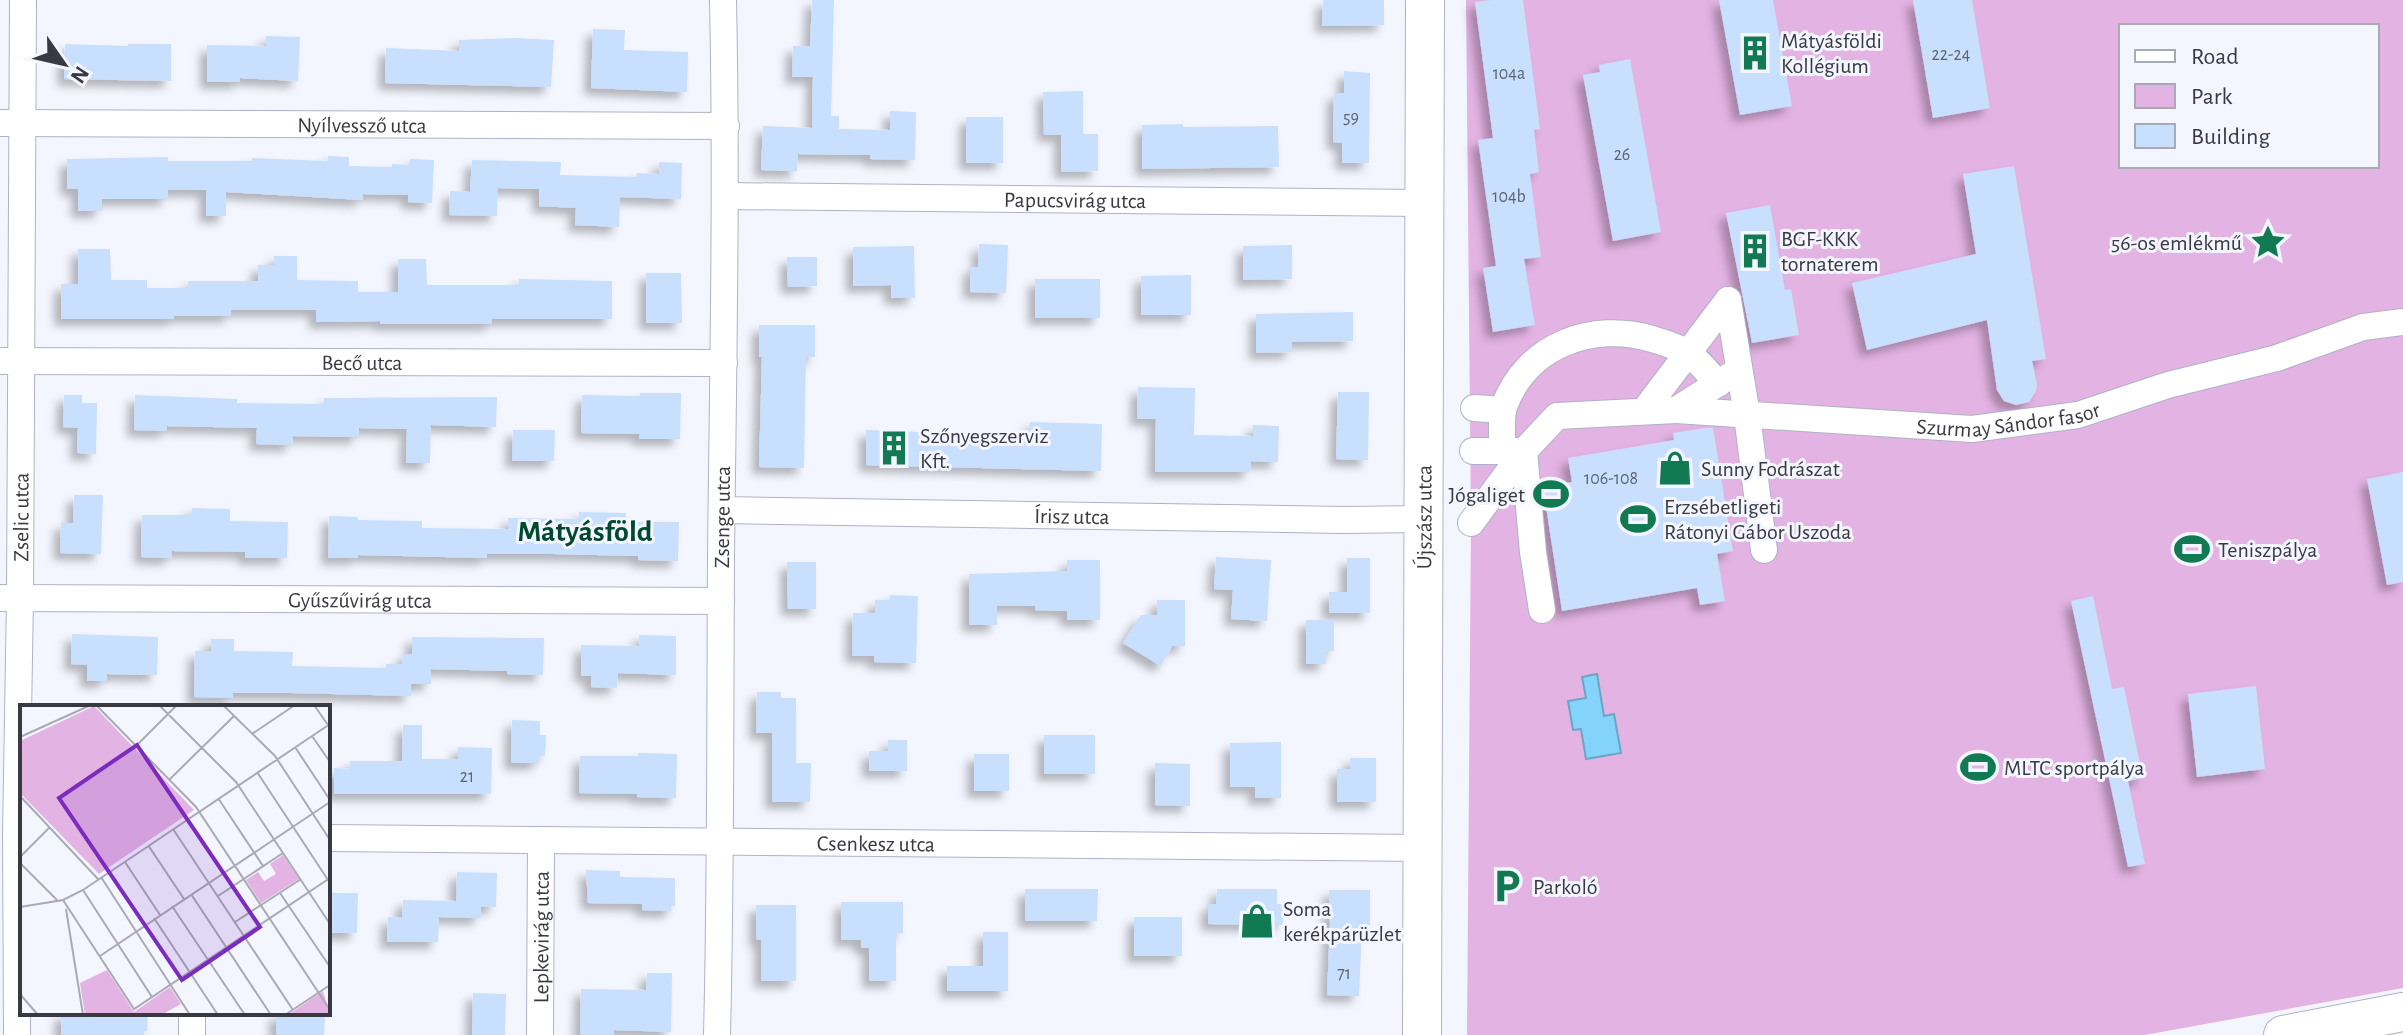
<svg xmlns="http://www.w3.org/2000/svg" width="2403" height="1035" font-family="'Alegreya Sans',sans-serif">
  <style>
    .green { fill: #e3b3e3; fill-rule: evenodd }
    .water { fill: #84d3fb; stroke: #6da5c4; stroke-width: 2 }
    .building { fill: #c8dffd; filter: url(#shadow) }
    .lines { fill: none; stroke-linecap: round; stroke-linejoin: round }
    .street-casing { stroke: #afb2c7; stroke-width: 28 }
    .secondary-casing { stroke: #afb2c7; stroke-width: 40 }
    .street { stroke: #fff; stroke-width: 26 }
    .secondary { stroke: #fff; stroke-width: 38 }
    .labels { text-anchor: middle; stroke-width: 6; stroke-linejoin: round; paint-order: stroke }
    .number-label { font-size: 18px; fill: #5c6271 }
    .poi-label { font-size: 22px; fill: #383942; stroke: #f4f6ff; text-anchor: start }
    .street-label { font-size: 22px; fill: #383942; stroke: #f4f6ff }
    .district-label { font-size: 30px; font-weight: bold; fill: #00492f; stroke: #f4f6ff }
    .inset-road { fill: none; stroke: #a9aab3; stroke-width: 2 }
    .view { fill: #7b2cbf; fill-opacity: 0.15; stroke: #7b2cbf; stroke-width: 4 }
    .inset-edge { fill: none; stroke: #383942; stroke-width: 4 }
  </style>
  <defs>
    <filter id="shadow"><feDropShadow dx="-7" dy="7" stdDeviation="4" flood-color="#0004"/></filter>
  </defs>
  <rect width="100%" height="100%" fill="#f4f6ff"/>
  <path class="green" d="M1466,0H2403V988L2145,1035H1467L1471,523ZM2121,26H2377V166H2121Z"/>
  <path class="water" d="M1597,674L1604,716L1614,714L1621,753L1586,759L1581,729L1573,730L1568,701L1586,698L1582,677Z"/>
  <path class="building" d="M812,0H834L831,116H839V129L890,130V111L916,112L915,160L870,159V155L798,154L797,171L761,170L763,126L812,128L813,77H792L793,46H810Z
    M1323,0H1384V25L1322,26Z
    M1491,0H1523L1540,129L1534,130L1539,172L1530,174L1541,257L1524,259L1535,325L1493,332L1483,268L1496,266L1478,140L1493,138L1475,2Z
    M1719,0H1773L1792,106L1740,115Z
    M1913,0H1972L1990,108L1933,118Z
    M593,29L625,30L624,50L688,52L687,92L591,88Z
    M266,36L300,37L298,81L240,78V82H207V45L266,46Z
    M515,38L554,40L551,87L385,83L386,48L459,51V40Z
    M65,44L128,46V44H171V81L64,79Z
    M1630,59L1661,232L1613,241L1583,75L1600,72L1599,65Z
    M1344,71L1370,73L1369,163H1342V143L1333,142L1334,93H1344Z
    M1083,91V134H1098V171L1061,172V135H1044L1043,92Z
    M966,117H1003V163H966Z
    M1183,124V127L1278,126L1279,167L1142,169V125Z
    M328,156L349,157V166L392,167V164L409,165L410,159L434,160L432,203L408,202V195L363,194L362,200L226,192V216H206V190H168V199H102V211H78V189H67V159L168,157V161H252V158L328,161Z
    M472,160L561,162L560,175L636,177L637,173L659,174V162L682,163L681,199L620,197L619,227L575,225L576,208L539,206V189L498,188L497,216L449,215L450,191L470,192Z
    M2014,166L2046,359L2032,361L2037,384L2036,391L2029,402L2016,405L2004,401L1997,390L1987,320L1867,350L1852,283L1976,254L1963,174Z
    M1770,205L1785,290L1791,289L1799,335L1752,343L1726,213Z
    M979,244L1008,245L1006,293L970,292V267H978Z
    M1292,245V279L1243,280V246Z
    M914,246L915,298H891V285L853,286V247Z
    M78,249H110L111,280H147V288H188V281H258V265H274V256H297V280L358,281V292H398V259H426L427,285H519V279L612,281V319H492V324H380V321L316,322V310H231V316H174V319H61V284H78Z
    M787,257H817V286L788,287Z
    M646,273H681L682,323H646Z
    M1191,275V315H1141V276Z
    M1035,279H1100V318H1035Z
    M1353,312V341L1292,342V352L1256,353V314Z
    M759,325H815V357H806L804,468L759,467L762,357H759Z
    M1138,387L1195,388L1194,435L1253,436V425L1279,426L1278,462L1251,461L1250,472H1155L1156,419H1137Z
    M1338,392H1369L1368,460L1336,459Z
    M640,393H681L680,439H639L640,434L581,433L582,395L640,396Z
    M64,395H82V403H97L96,454L77,453L78,428L63,427Z
    M135,395L237,399V403L324,404V398L497,397L496,427L431,425L430,463H406L407,429L359,428V437L293,436L292,445L256,444L257,428L167,426V431L134,430Z
    M1030,422L1102,424L1101,471L866,465V430L1030,436Z
    M1704,428H1713L1733,551L1717,554L1725,601L1700,605L1697,588L1562,611L1543,487L1572,482L1568,458L1674,440L1673,433Z
    M513,430H555L554,461H512Z
    M2403,472V582L2387,585L2367,479Z
    M74,495H103L101,554L60,553L61,523H73Z
    M192,508L230,509V521L288,522L287,558H245V552L172,551V558L141,557L142,515H192Z
    M579,512L626,513V522H679L678,561L638,560V556L554,554H487V558L358,555V558H328L329,516L358,517V520L422,521V528L508,529V518L579,519Z
    M1216,557L1271,560L1267,621L1231,619L1233,590L1214,589Z
    M1347,558H1370V613H1329V592H1347Z
    M1067,560H1100V620H1067V611L1035,610V606H997V625H969V574L1067,571Z
    M787,562H816V609H788Z
    M890,595L918,596L916,663L874,662V656H852L853,613H875V600H890Z
    M2093,596L2112,689L2124,687L2143,778L2128,781L2145,864L2128,867L2071,601Z
    M1157,600H1185V646H1172L1161,666L1123,643L1141,615H1157Z
    M1306,620H1334V651H1326V664H1306Z
    M72,634L158,637L157,675L107,674V681H87V665L71,664Z
    M639,635L676,636V675L618,673L617,688L591,687V676H581V645L639,646Z
    M412,637L544,638L543,675L507,674V671L431,669V684H411V696L291,693H233V698L194,697L195,651H211V639H234V651L293,652L292,666L386,668V664H402L403,654H412Z
    M2256,686L2265,769L2197,777L2188,694Z
    M757,692H781V698H796V763H811L810,802H772V733H756Z
    M512,720L540,721V735H546L545,756H539V763H511Z
    M403,725H422V759H458V747L492,748L491,794H334V768L350,769V761H402Z
    M1044,735H1095V774H1044Z
    M888,740H907V771H869V751H888Z
    M1281,742V798H1255V787H1230V743Z
    M638,753L677,754L676,798L637,797V794L579,793L580,756H638Z
    M974,754H1009V791H974Z
    M1350,758H1376V802H1337V769H1350Z
    M1155,763L1190,764V806L1155,805Z
    M586,870L620,871V877L675,878V906H671V911L642,910V904L588,903Z
    M457,872L497,873L496,907H481V918L439,917L438,942H387L388,917L402,918L403,900L456,901Z
    M1025,889H1098L1097,921H1025Z
    M1217,889H1277V904H1283V925L1208,924V904H1216Z
    M1329,890H1370V925H1362L1359,996L1327,995L1330,924Z
    M328,893H358L357,933H328Z
    M841,902H903V933H896V981H869V948H861V940H841Z
    M756,905H796V981H761V940L756,939Z
    M1134,917H1182V956H1134Z
    M983,932H1008V991H947V966H983Z
    M647,973H672L671,1032L614,1030V1035H580L581,989L646,990Z
    M473,993L506,994L505,1035H472Z
    M61,1013H148L147,1031H144V1035H61Z
    M276,1013H325L324,1035H276Z"/>
  <g class="lines">
    <g class="street-casing">
      <g id="street">
        <path id="s1" d="M0,123L726,126"/>
        <path id="s2" d="M725,196L1423,203"/>
        <path d="M1728,300L1747,415L1764,550"/>
        <path id="s3" d="M0,361L724,363"/>
        <path id="s4" d="M1739,370L1676,410L1972,429L2078,415L2168,385L2277,358L2363,327L2403,322"/>
        <path d="M1474,408L1503,410"/>
        <path d="M1644,411L1728,300"/>
        <path d="M1473,451H1502"/>
        <path d="M1524,451H1502C1503,438 1500,420 1504,407C1526,345 1593,321 1652,339C1664,343 1677,346 1687,353C1699,360 1708,373 1718,384"/>
        <path id="s5" d="M722,510L1343,520L1423,519"/>
        <path d="M1471,523L1524,451"/>
        <path id="s6" d="M0,598L721,601"/>
        <path d="M1542,610L1533,552L1524,451L1557,416L1676,410"/>
        <path id="s7" d="M328,838L1422,848"/>
        <path id="s8" d="M17,1035L16,835L20,598L23,0"/>
        <path d="M192,1035V1013"/>
        <path id="s9" d="M540,1035L541,840"/>
        <path id="s10" d="M717,1035C721,876 720,716 721,557C723,371 727,186 723,0"/>
      </g>
    </g>
    <g class="secondary-casing">
      <g id="secondary">
        <path id="s11" d="M1422,1035L1425,0"/>
        <path d="M2283,1035L2403,1012"/>
      </g>
    </g>
    <use href="#street" class="street"/>
    <use href="#secondary" class="secondary"/>
  </g>
  <defs>
    <g id="building-bare" transform="scale(2.76)"><path d="M-4-6H4V6H1V3H-1V6H-4ZM-2.5-4.3h1.7v1.8h-1.7ZM.8-4.3h1.7v1.8H.8ZM-2.5-1h1.7V.8h-1.7ZM.8-1h1.7V.8H.8Z" fill="#117a53" stroke="#f4f6ff" stroke-width="2.5" paint-order="stroke"/></g>
    <g id="sight-bare" transform="scale(2.76)"><path d="M0-6L1.8-2.2L6-1.7L2.9 1.2L3.7 5.4L0 3.3L-3.7 5.4L-2.9 1.2L-6-1.7L-1.8-2.2Z" fill="#117a53" stroke="#f4f6ff" stroke-width="2.5" paint-order="stroke"/></g>
    <g id="shop-bare" transform="scale(2.76)"><path d="M-5-2.5h2.3a2.7 3.5 0 0 1 5.4 0H5L5.5 6h-11ZM-1.5-2.5h3a1.5 2.3 0 0 0-3 0Z" fill="#117a53" stroke="#f4f6ff" stroke-width="2.5" paint-order="stroke"/></g>
    <g id="stadium-bare" transform="scale(2.76)"><path d="M0-5a6.5 5 0 1 0 0 10a6.5 5 0 1 0 0-10ZM-3.5-1.8h7v3.6h-7Z" fill="#117a53" stroke="#f4f6ff" stroke-width="2.5" paint-order="stroke"/></g>
    <g id="parking-bare" transform="scale(2.76)"><path d="M-3.5-5.5H1a3.5 3.5 0 0 1 0 7H-1V5.5H-3.5ZM-1-3.4V-.6H.8a1.4 1.4 0 0 0 0-2.8Z" fill="#117a53" stroke="#f4f6ff" stroke-width="2.5" paint-order="stroke"/></g>
  </defs>
  <g fill-rule="evenodd">
    <use href="#building-bare" x="1755" y="53"/>
    <use href="#sight-bare" x="2268" y="242"/>
    <use href="#building-bare" x="1755" y="251"/>
    <use href="#building-bare" x="894" y="448"/>
    <use href="#shop-bare" x="1675" y="468"/>
    <use href="#stadium-bare" x="1551" y="494"/>
    <use href="#stadium-bare" x="1638" y="519"/>
    <use href="#stadium-bare" x="2192" y="549"/>
    <use href="#stadium-bare" x="1978" y="767"/>
    <use href="#parking-bare" x="1507" y="886"/>
    <use href="#shop-bare" x="1257" y="921"/>
  </g>
  <g class="labels">
    <g class="number-label">
      <text x="1951" y="60">22-24</text>
      <text x="1509" y="79">104a</text>
      <text x="1351" y="123">59</text>
      <text x="1622" y="160">26</text>
      <text x="1509" y="202">104b</text>
      <text x="1611" y="484">106-108</text>
      <text x="467" y="782">21</text>
      <text x="1344" y="979">71</text>
    </g>
    <g class="poi-label">
      <text x="1781" y="48">Mátyásföldi<tspan x="1781" dy="25">Kollégium</tspan></text>
      <text x="1781" y="246">BGF-KKK<tspan x="1781" dy="25">tornaterem</tspan></text>
      <text x="2242" y="250" text-anchor="end">56-os emlékmű</text>
      <text x="920" y="443">Szőnyegszerviz<tspan x="920" dy="25">Kft.</tspan></text>
      <text x="1701" y="476">Sunny Fodrászat</text>
      <text x="1525" y="502" text-anchor="end">Jógaliget</text>
      <text x="1664" y="514">Erzsébetligeti<tspan x="1664" dy="25">Rátonyi Gábor Uszoda</tspan></text>
      <text x="2218" y="557">Teniszpálya</text>
      <text x="2004" y="775">MLTC sportpálya</text>
      <text x="1533" y="894">Parkoló</text>
      <text x="1283" y="916">Soma<tspan x="1283" dy="25">kerékpárüzlet</tspan></text>
    </g>
    <g class="street-label">
      <text dy="8" stroke="none"><textPath href="#s1" startOffset="362">Nyílvessző utca</textPath></text>
      <text dy="8" stroke="none"><textPath href="#s2" startOffset="350">Papucsvirág utca</textPath></text>
      <text dy="8" stroke="none"><textPath href="#s3" startOffset="362">Becő utca</textPath></text>
      <text dy="8" stroke="none"><textPath href="#s4" startOffset="408">Szurmay Sándor fasor</textPath></text>
      <text dy="8" stroke="none"><textPath href="#s5" startOffset="350">Írisz utca</textPath></text>
      <text dy="8" stroke="none"><textPath href="#s11" startOffset="518">Újszász utca</textPath></text>
      <text dy="8" stroke="none"><textPath href="#s8" startOffset="518">Zselic utca</textPath></text>
      <text dy="8" stroke="none"><textPath href="#s10" startOffset="518">Zsenge utca</textPath></text>
      <text dy="8" stroke="none"><textPath href="#s6" startOffset="360">Gyűszűvirág utca</textPath></text>
      <text dy="8" stroke="none"><textPath href="#s7" startOffset="548">Csenkesz utca</textPath></text>
      <text dy="8" stroke="none"><textPath href="#s9" startOffset="98">Lepkevirág utca</textPath></text>
    </g>
    <g class="district-label">
      <text x="585" y="541">Mátyásföld</text>
    </g>
  </g>
  <g transform="translate(20 705)">
    <rect width="310" height="310" fill="#f4f6ff"/>
    <path d="M74,1L174,105L79,169L0,88V36ZM263,150L279,174L241,198L226,175L238,167L244,176L256,169L250,159ZM87,265L114,307L150,282L161,299L141,310H65L60,278ZM303,286L310,310H268Z" fill="#e3b3e3"/>
    <path class="inset-road" d="M76,0L176,102L310,305M139,0L216,77L310,219M203,0L255,51L310,135M294,0L308,20M232,29L275,0M292,31L310,57M0,32L71,0M116,41L157,0M275,42L310,95M237,67L310,178M149,75L214,11M0,91L78,174M198,93L243,161M153,124L273,305M128,140L164,194M0,152L30,122M105,157L140,210M0,158L37,195M81,172L170,310M63,185L132,292M260,188L310,262M171,189L251,310M198,191L263,148M43,195L114,304L310,173M152,201L225,310M0,202L43,195L63,185L310,19M46,204L63,310M134,213L198,310M215,217L281,174M80,251L310,97M0,289L18,310M265,310L310,280"/>
    <path class="view" d="M117,40L240,222L162,275L39,93Z"/>
    <rect width="310" height="310" class="inset-edge"/>
  </g>
  <rect x="2119" y="24" width="260" height="144" fill="#f4f6ff" stroke="#a9aab3" stroke-width="2"/>
  <rect x="2135" y="50" width="40" height="12" fill="#ffffff" stroke="#a9aab3" stroke-width="2"/>
  <text x="2191" y="64" font-size="24" fill="#383942">Road</text>
  <rect x="2135" y="84" width="40" height="24" fill="#e3b3e3" stroke="#a9aab3" stroke-width="2"/>
  <text x="2191" y="104" font-size="24" fill="#383942">Park</text>
  <rect x="2135" y="124" width="40" height="24" fill="#c8dffd" stroke="#a9aab3" stroke-width="2"/>
  <text x="2191" y="144" font-size="24" fill="#383942">Building</text>
  <g transform="translate(64 64) rotate(124)" stroke="#f4f6ff" stroke-width="6" paint-order="stroke">
  <path d="M0-6L14 30L0 20L-14 30Z" fill="#383942"/>
  <text y="-12" font-size="22" font-weight="bold" text-anchor="middle" fill="#383942">N</text>
  </g>
</svg>
